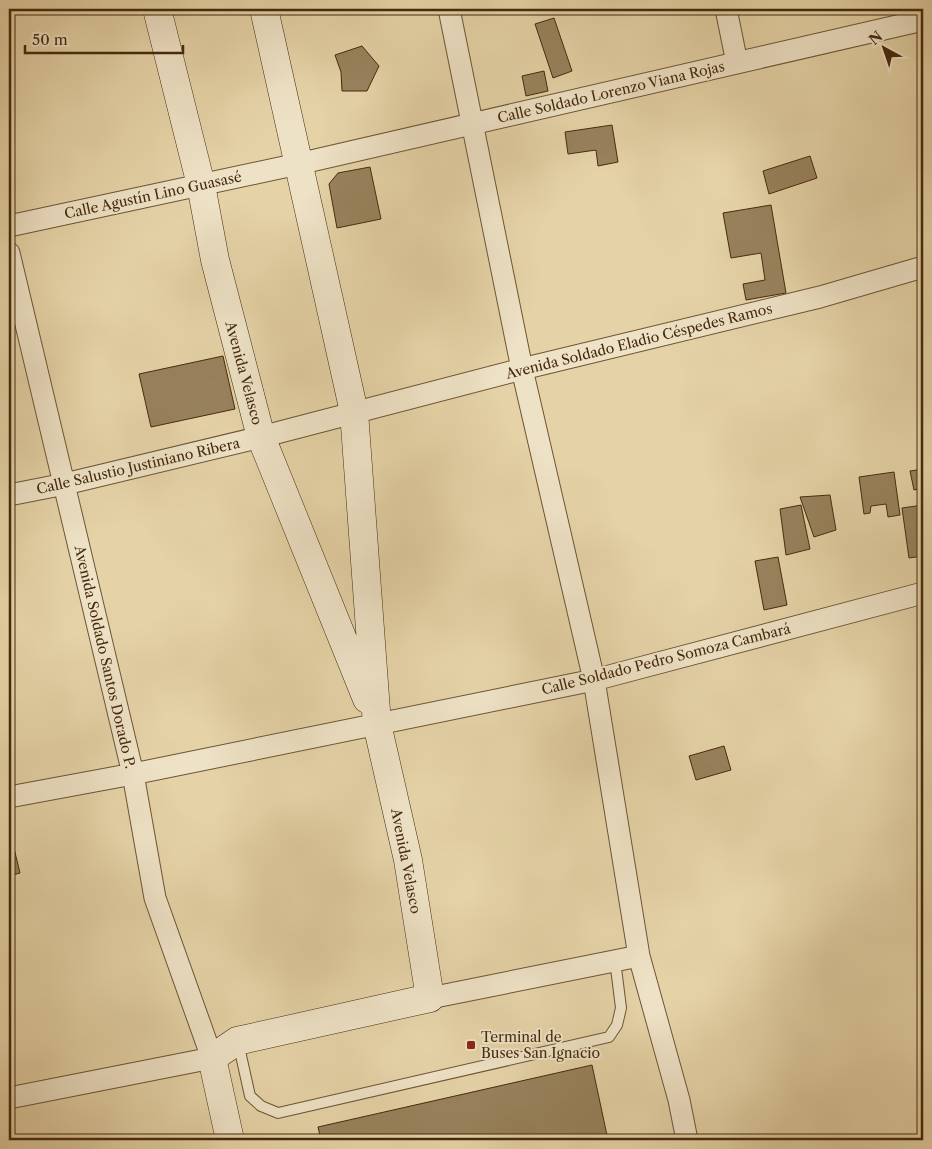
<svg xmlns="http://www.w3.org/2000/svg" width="932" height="1149" font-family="'Libre Caslon Text',serif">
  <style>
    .building { fill: #98825d; stroke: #452a0d }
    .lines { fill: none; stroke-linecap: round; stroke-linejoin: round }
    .lane-casing { stroke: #6d5434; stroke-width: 12 }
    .street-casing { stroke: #6d5434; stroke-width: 23 }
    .secondary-casing { stroke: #452a0d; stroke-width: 29 }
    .lane { stroke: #eee2c6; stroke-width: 10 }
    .street { stroke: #eee2c6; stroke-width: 21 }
    .secondary { stroke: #eee2c6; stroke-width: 28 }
    .poi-dot { fill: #8f2418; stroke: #eee2c6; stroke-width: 2 }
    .labels { text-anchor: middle; stroke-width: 4; stroke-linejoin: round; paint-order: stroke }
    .street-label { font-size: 14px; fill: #452a0d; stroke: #eee2c6 }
    .poi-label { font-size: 14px; fill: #452a0d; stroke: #eee2c6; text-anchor: start }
  </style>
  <rect width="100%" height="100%" fill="#e5d3a7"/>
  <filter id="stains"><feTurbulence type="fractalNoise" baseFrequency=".004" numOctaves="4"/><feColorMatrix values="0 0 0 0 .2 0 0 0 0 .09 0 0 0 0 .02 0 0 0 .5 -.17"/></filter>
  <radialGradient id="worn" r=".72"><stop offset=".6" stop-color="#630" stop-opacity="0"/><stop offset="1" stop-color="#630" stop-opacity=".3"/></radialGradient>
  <path class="building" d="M554,18L572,71L553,78L535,24Z
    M362,46L379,66L367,91H342L341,72L335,55Z
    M544,71L548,91L526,96L522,76Z
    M612,125L618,162L598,166L596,150L568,154L565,132Z
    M810,156L817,178L769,194L763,171Z
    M370,167L381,219L337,228L329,184L338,173Z
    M771,205L786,293L746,300L743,284L765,280L761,253L731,258L723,213Z
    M223,356L235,409L151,427L139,374Z
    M923,469V488L914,490L910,471Z
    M894,472L900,515L888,517L886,504L871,506L870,513L864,514L859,477Z
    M830,495L836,530L814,537L800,497Z
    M801,505L810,549L786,555L780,509Z
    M923,505V556L909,558L902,508Z
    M778,557L787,605L764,610L755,561Z
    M724,746L731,770L696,780L689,756Z
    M9,828L20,873L9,876Z
    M592,1065L608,1140H321L318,1127Z"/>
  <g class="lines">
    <g class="lane-casing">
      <path id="lane" d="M238,1042L250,1096L261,1106L278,1113L609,1037L617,1025L621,1008L615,960"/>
    </g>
    <g class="street-casing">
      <path id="street" d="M449,9L522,369L594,680L639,956L679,1100L687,1140
        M726,9L737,63
        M9,226L298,164L923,20
        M9,253L133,774L155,898L212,1058L9,1098
        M9,495L65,484L261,437L522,369L820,297L923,267
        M9,797L133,774L594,680L923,593
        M430,998L639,956"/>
    </g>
    <g class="secondary-casing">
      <path id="secondary" d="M157,9L201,185L215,260L261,437L367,699
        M230,1140L212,1058L237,1041L430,998L408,860L377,724L354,412L264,9"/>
    </g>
    <use href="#lane" class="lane"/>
    <use href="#street" class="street"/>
    <use href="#secondary" class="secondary"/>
  </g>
  <rect class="poi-dot" x="466" y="1040" width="10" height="10" rx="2.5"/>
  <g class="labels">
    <g class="street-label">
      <text transform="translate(611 92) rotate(-13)" y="5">Calle Soldado Lorenzo Viana Rojas</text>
      <text transform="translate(153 195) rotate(-12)" y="5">Calle Agustín Lino Guasasé</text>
      <text transform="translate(639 341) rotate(-14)" y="5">Avenida Soldado Eladio Céspedes Ramos</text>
      <text transform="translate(244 373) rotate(75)" y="5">Avenida Velasco</text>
      <text transform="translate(138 466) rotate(-13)" y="5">Calle Salustio Justiniano Ribera</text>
      <text transform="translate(105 657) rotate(77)" y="5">Avenida Soldado Santos Dorado P.</text>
      <text transform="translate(666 659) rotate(-14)" y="5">Calle Soldado Pedro Somoza Cambará</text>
      <text transform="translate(406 861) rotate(79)" y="5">Avenida Velasco</text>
    </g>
    <g class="poi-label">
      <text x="481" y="1042">Terminal de<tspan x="481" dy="16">Buses San Ignacio</tspan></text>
    </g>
  </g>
  <rect width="932" height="1149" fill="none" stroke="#e5d3a7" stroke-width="30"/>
  <rect x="10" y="10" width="912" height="1129" fill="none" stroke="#452a0d" stroke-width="2.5"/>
  <rect x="15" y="15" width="902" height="1119" fill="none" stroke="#452a0d"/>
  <g transform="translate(884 48) rotate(320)" stroke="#eee2c6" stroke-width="4" paint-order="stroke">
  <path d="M0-4L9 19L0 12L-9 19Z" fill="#452a0d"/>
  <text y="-8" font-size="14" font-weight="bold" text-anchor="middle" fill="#452a0d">N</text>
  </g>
  <path d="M25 45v8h158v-8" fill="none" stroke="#452a0d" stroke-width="2.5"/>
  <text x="32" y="45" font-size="15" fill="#452a0d" stroke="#eee2c6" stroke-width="4" paint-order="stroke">50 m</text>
  <rect width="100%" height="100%" filter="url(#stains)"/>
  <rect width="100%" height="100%" fill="url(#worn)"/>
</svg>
